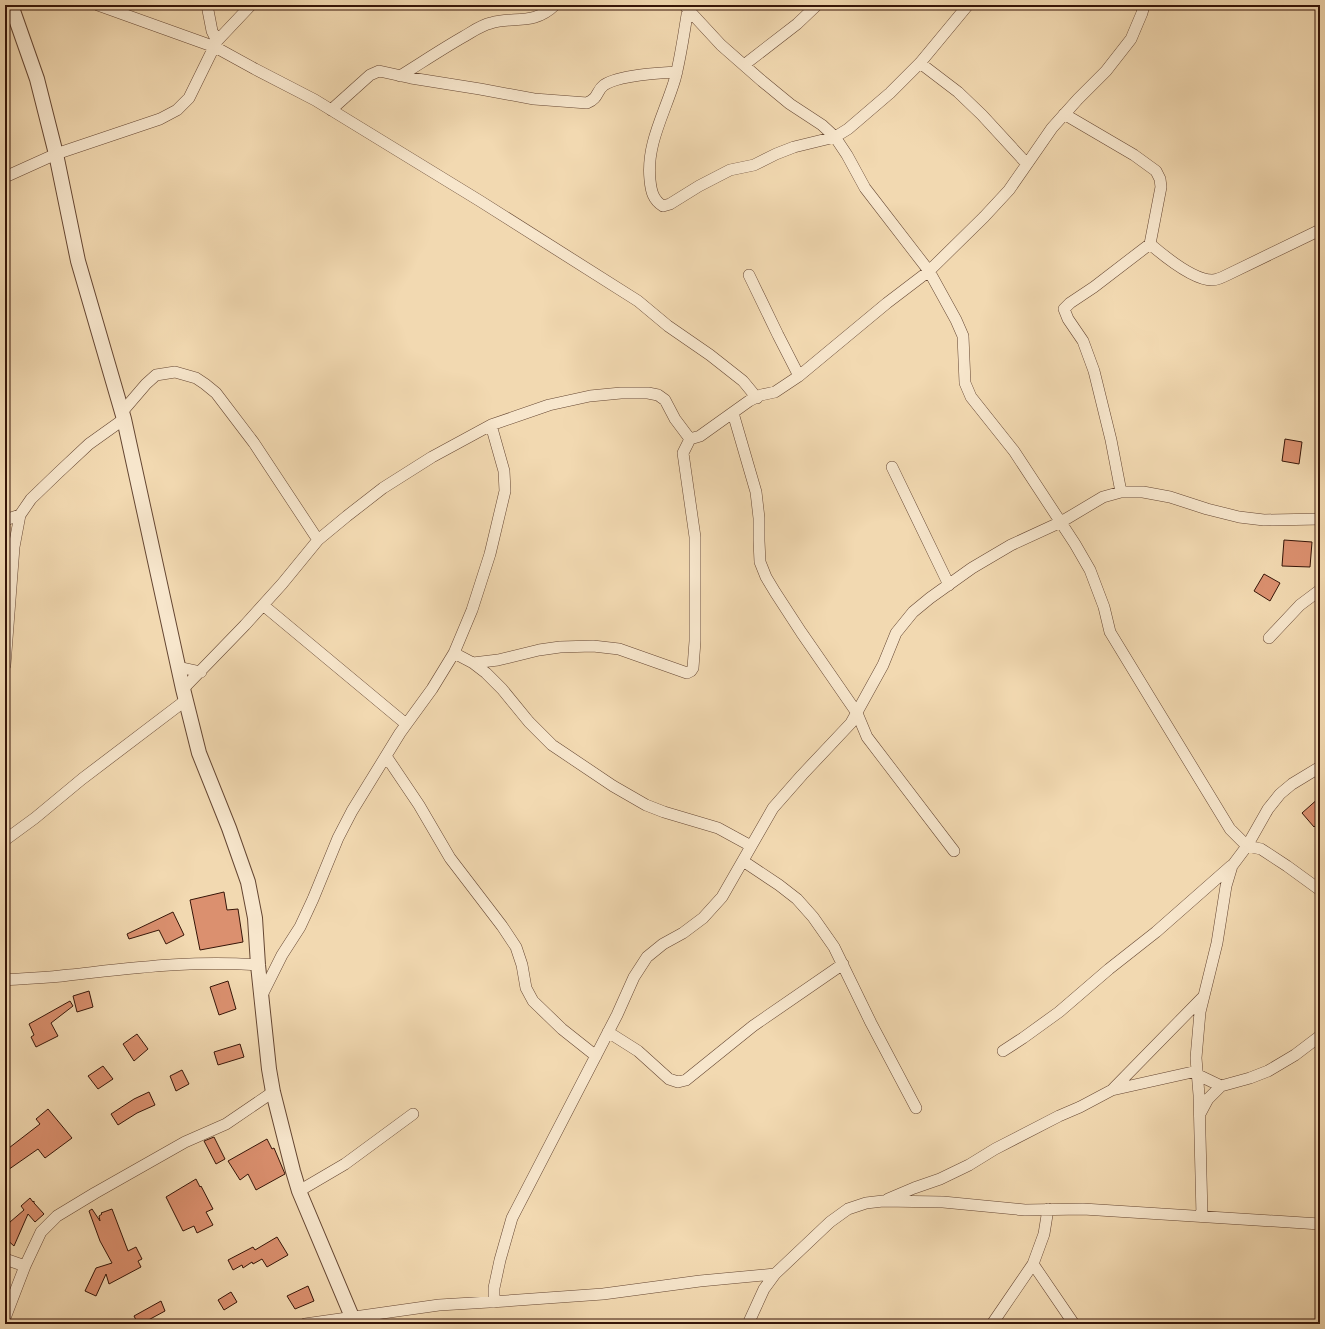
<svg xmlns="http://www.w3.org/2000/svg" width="1325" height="1329" font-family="'Libre Bodoni',serif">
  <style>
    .building { fill: #db906f; stroke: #361508 }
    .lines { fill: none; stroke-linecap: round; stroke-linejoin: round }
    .minor-casing { stroke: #654632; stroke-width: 12 }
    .tertiary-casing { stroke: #654632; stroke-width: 16 }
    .minor { stroke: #f7e6cc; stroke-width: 11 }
    .tertiary { stroke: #f7e6cc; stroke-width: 14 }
  </style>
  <rect width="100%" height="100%" fill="#f2d9b1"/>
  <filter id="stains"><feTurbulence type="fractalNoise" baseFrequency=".005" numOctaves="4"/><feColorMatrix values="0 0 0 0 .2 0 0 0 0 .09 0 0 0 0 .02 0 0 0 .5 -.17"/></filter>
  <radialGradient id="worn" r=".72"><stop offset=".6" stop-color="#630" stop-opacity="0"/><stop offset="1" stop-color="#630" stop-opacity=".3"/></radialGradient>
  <path class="building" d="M1285,439L1302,442L1299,464L1282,461Z
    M1284,540L1312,542L1310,567L1282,566Z
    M1264,574L1280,583L1270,601L1254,591Z
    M1320,797V821L1314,827L1302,813Z
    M224,892L227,910L238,909L243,942L200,950L190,900Z
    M173,912L184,935L166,944L159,930L129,939L127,934Z
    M228,981L236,1009L219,1015L210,987Z
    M89,991L93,1007L77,1012L73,996Z
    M70,1001L73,1006L51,1023L58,1036L36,1047L31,1037L34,1035L29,1024Z
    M137,1034L148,1049L134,1061L123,1044Z
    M240,1044L244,1057L218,1065L214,1052Z
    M103,1066L113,1079L98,1089L88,1076Z
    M182,1070L189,1084L176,1091L170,1076Z
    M149,1092L155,1105L137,1113L118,1125L111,1114L134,1099Z
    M48,1109L72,1138L45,1158L38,1149L5,1172V1151L40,1124L36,1119Z
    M214,1137L225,1159L216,1164L204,1141Z
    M267,1139L272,1149L274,1148L285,1174L256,1190L248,1174L240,1180L228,1161Z
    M196,1179L200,1187L201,1186L213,1209L206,1212L213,1225L197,1233L194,1226L183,1231L166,1197Z
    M30,1198L33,1202L34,1201V1203L44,1214L35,1222L28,1214L14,1246L5,1238V1229L10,1222L24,1210L21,1206Z
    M92,1209L100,1221L99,1216L102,1214L101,1213L112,1209L128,1251L136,1247L142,1259L138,1261L141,1267L109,1284L106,1274L96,1296L85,1291L96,1268L112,1263L100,1241L89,1211Z
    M277,1237L288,1255L267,1267L262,1259L253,1264L252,1262L243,1268L242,1265L233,1270L228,1260L253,1247L255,1250Z
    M308,1286L314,1301L295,1309L287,1296Z
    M231,1292L237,1302L224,1310L218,1300Z
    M161,1301L165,1311L141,1324H138L134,1316Z"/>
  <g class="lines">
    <g class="minor-casing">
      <path id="minor" d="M98,5L215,47L255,69L315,100L480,201L638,301L668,326L710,355L743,381L757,398
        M207,5L212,31L217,41
        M684,5L721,45L762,81L790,104L822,125L835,137L847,155L865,188L929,271L956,320L963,336L965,383L971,397L1014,451L1075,544L1090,570L1104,607L1110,632L1230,829L1247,846L1261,849L1287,866L1320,890
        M688,9C684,32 681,56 675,79C665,113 646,144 650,180C651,191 653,200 663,206L670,204L699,186L730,170L754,165L776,154L794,147L835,137L848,129L890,93L920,63L968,5
        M920,63L958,92L982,115L1027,164
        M744,65L797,24L817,5
        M400,76C421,63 442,49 463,37C472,32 481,25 491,23C515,16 533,26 555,5
        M331,110L370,75L379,71L411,78L480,89L534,99L587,103C599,98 596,91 604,85C619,75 658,73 677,72
        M1064,114L1134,155L1156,171L1160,179L1161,187L1150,244L1094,287L1070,303L1064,309L1068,319L1083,341L1094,371L1111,440L1121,492
        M5,177L56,154L160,119L177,110L189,98L217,41L251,5
        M1150,244C1164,256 1193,280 1212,280C1217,280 1223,277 1227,275L1320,230
        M749,275L778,335L799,376
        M122,412L146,384L156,375L175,372L196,378L205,384L216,393L254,443L318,540
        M733,413L756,492L759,518V541L760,562L766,577L775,592L801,632L857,713L867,737L954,851
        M690,439L700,436L749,401L761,395L775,392L799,376L887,303L929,271L984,217L1009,190L1052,128L1078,99L1106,71L1131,39L1142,13L1144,5
        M892,467L949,585
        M5,520L20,515
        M263,605L406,724
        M1269,638L1300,605L1320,590
        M454,653L473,663L486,673L502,689L529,722L552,745L613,786L646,805L664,812L718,828L751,846
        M5,665L14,547L20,515L31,499L58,473L89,444L124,419
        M178,667L201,672
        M183,689L245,625L282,584L318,540L347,516L383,488L432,457L491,425L549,405L590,396L621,393H648L658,395L665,400L675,419L690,439L683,453L695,537V641L693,668L691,671L687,673L619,649L593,646L560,647L539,650L498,660L473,663
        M386,756L419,805L450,858L502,926L516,947L522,965L526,988L533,1001L562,1029L596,1056
        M5,840L35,818L82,779L186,700
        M743,861L779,885L797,899L813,917L834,947L871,1023L916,1108
        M5,980C26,978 48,978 69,975C134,968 192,960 258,965
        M261,997L282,955L300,927L313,899L338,838L352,811L400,733L432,689L454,653L472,610L490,554L505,491L504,471L491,425
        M608,1032L638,1051L669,1079L678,1082L686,1080L753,1026L843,964
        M1003,1051L1023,1038L1059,1012L1109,969L1156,932L1231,866
        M1198,1075L1221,1086
        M1112,1090L1197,1071
        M1200,1114L1208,1099L1221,1086L1250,1078L1268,1071L1295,1055L1320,1036
        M299,1191L345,1164L413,1114
        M888,1199L914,1188L940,1179L969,1165L995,1149L1059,1116L1080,1107L1112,1090L1202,998
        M1202,1216L1199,1095L1196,1058L1200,1012L1217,943L1226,886L1232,866L1247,846L1268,809L1280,794L1292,784L1320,767
        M5,1259L25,1266
        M1033,1264L1074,1324
        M494,1302V1288L500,1260L512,1218L617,1015L634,977L647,957L663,944L683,933L703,918L722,897L773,808L802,775L851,723L883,665L896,633L913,612L930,598L972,568L1011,545L1061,522L1103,497L1121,492H1143L1170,497L1207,509L1239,517L1264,520L1320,519
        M5,1318L25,1266L41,1232L57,1216L95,1193L185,1142L226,1124L273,1092
        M305,1324L439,1305L506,1301L603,1294L700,1281L775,1274
        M748,1324L764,1289L775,1274L830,1222L848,1209L866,1203L883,1201L943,1202L1025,1210L1083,1209L1320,1224
        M992,1324L1033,1264L1044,1234L1048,1209"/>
    </g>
    <g class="tertiary-casing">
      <path id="tertiary" d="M11,5L37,79L56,154L78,261L124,419L183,689L199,753L229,828L248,882L255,918L258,965L269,1069L273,1092L293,1171L299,1191L355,1324"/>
    </g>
    <use href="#minor" class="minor"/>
    <use href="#tertiary" class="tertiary"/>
  </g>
  <rect width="1325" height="1329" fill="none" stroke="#f2d9b1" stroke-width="20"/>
  <rect x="6" y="6" width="1313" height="1317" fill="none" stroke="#361508" stroke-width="2"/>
  <rect x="10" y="10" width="1305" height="1309" fill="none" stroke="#361508"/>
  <rect width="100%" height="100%" filter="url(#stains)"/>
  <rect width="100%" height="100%" fill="url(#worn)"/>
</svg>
